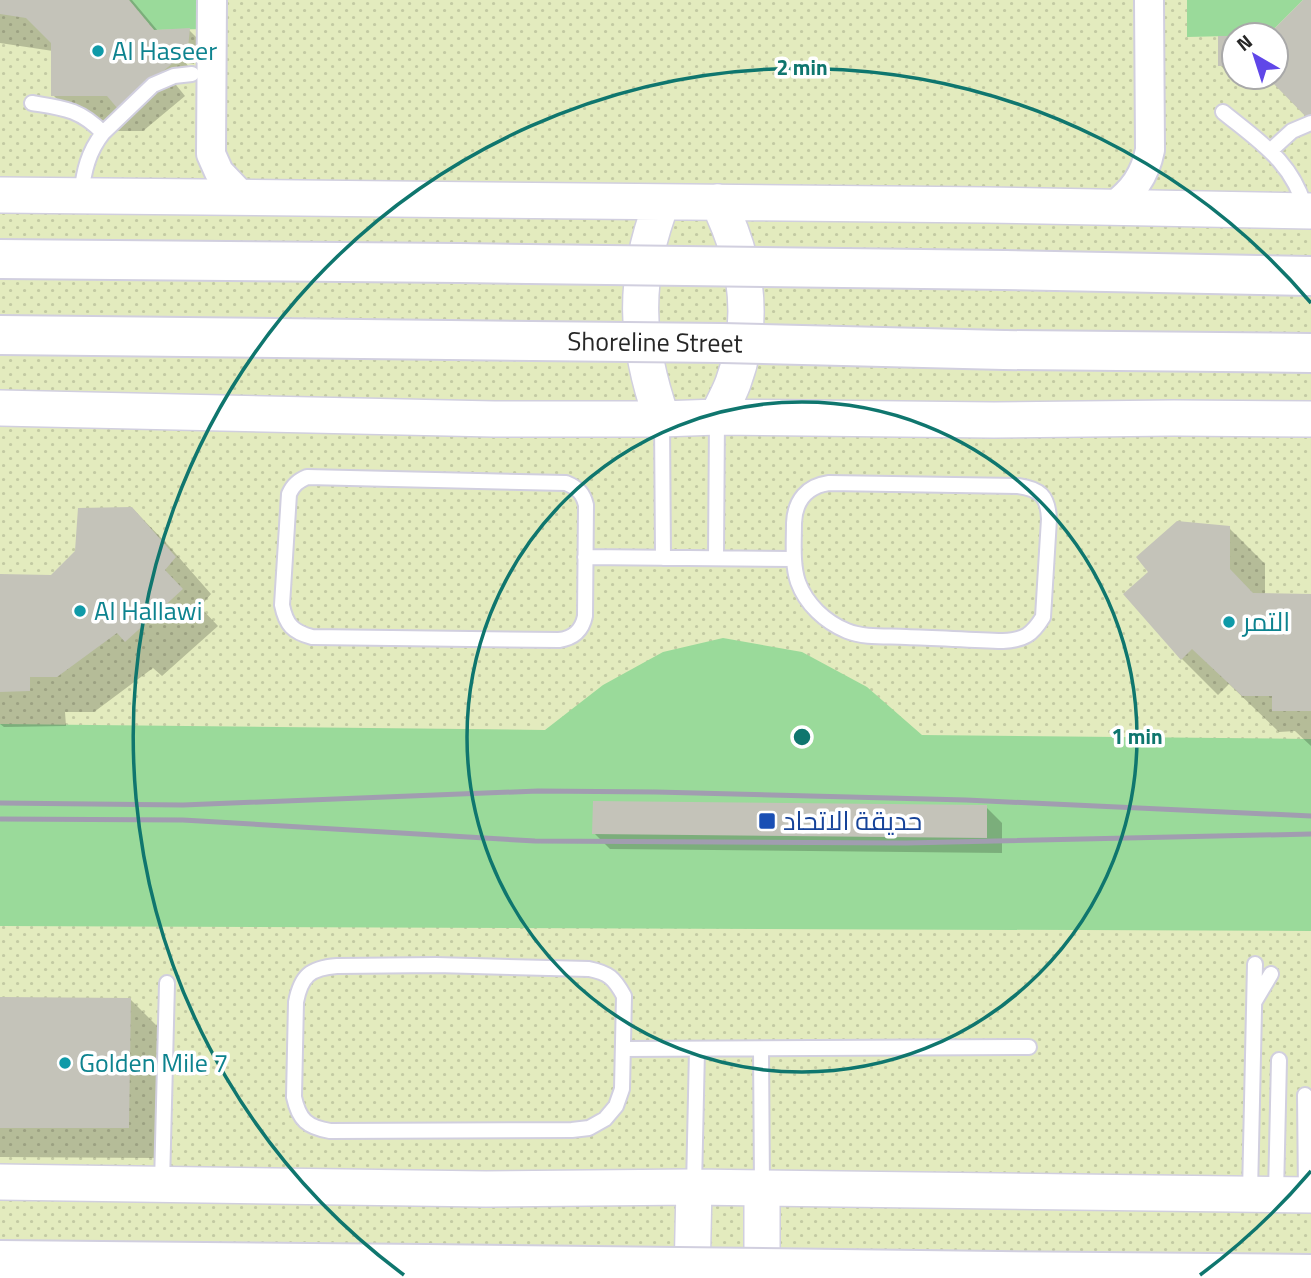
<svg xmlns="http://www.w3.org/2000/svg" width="1311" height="1278" font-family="'Titillium Web',Cairo,sans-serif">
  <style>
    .sand { fill: url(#sand-dots); fill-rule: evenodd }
    .park { fill: #9ada9a }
    .shadow { fill: #0003 }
    .building { fill: #c4c3b9 }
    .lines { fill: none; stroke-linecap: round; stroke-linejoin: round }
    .service-casing { stroke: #d1cfdf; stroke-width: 18 }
    .minor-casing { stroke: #d1cfdf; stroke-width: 32 }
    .tertiary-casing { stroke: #d1cfdf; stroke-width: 38 }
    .secondary-casing { stroke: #d1cfdf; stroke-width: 42 }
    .service { stroke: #fff; stroke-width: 14 }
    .minor { stroke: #fff; stroke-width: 28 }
    .tertiary { stroke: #fff; stroke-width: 35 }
    .secondary { stroke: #fff; stroke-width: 38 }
    .rail { stroke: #a19db0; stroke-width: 5 }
    .secondary-bridge-casing { stroke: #d1cfdf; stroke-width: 42; stroke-linecap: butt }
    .secondary-bridge { stroke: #fff; stroke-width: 38 }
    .ring { fill: none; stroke: #0f766e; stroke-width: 3.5 }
    .culture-dot { fill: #0f9aa8; stroke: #fff; stroke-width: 2.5 }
    .transit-dot { fill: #1a4fb4; stroke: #fff; stroke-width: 2.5 }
    .labels { text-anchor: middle; stroke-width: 7; stroke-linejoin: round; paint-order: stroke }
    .culture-label { font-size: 26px; fill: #0d838f; stroke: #fff; text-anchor: start }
    .street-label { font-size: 26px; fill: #272727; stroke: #fff }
    .transit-label { font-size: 26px; fill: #164399; stroke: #fff; text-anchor: start }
    .centre { fill: #0f766e; stroke: #fff; stroke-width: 3.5 }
    .ring-label { font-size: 21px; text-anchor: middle; font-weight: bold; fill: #0f766e; stroke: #fff; stroke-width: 7; stroke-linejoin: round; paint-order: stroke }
  </style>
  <defs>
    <pattern id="sand-dots" width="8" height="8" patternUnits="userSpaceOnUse" patternTransform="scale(1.75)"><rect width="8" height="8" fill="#e3ebbe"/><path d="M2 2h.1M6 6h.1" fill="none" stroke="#c3caa3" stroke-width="1.8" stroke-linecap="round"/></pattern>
  </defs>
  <rect width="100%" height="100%" fill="#e8e7d9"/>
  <path class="sand" d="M0,0H1311V1278H0ZM1234,35H1276V77H1234Z"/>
  <path class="park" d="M129,0H206V29L154,30Z
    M1187,0H1303L1268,35L1187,37Z
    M723,638L802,652L867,687L922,735L1311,739V931L0,926V724L545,730L603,685L663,652Z"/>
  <path class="shadow" d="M0,0H132L158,31L189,30L197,38L194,64L186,63L188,66L172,80L185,96L143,131H89L53,95V51L0,43Z
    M1234,38V73H1228L1220,65Z
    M132,508L168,545L211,594L200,607L218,626L162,676L153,668L94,712H65L66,726L4,727L0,724V576H52Z
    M1229,528L1265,564V595H1311V746L1295,731L1279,732L1229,684L1218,695L1182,659L1126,595Z
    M986,807L1002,823V853L610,849L594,833Z
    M0,999H130L160,1029L159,1158L0,1157Z"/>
  <path class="building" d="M0,0H129L154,30L190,28L187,58L180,57L118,109L107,96H51V43L26,18L0,14Z
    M1303,0H1311V122L1267,77H1276V35H1268Z
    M1218,36H1234V66H1218Z
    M132,507L176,557L165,570L183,589L125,642L117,633L57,677H30V691L0,692V574L51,575L75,551L78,508Z
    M1177,521L1230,526V569L1253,593L1311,594V711H1272V696H1242L1192,649L1181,660L1123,594L1148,572L1136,557Z
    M593,801L987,805V838L592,834Z
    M0,997L131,998L129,1128H0Z"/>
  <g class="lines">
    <g class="service-casing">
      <path id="service" d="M32,103C63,108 80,109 103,133
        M1223,112C1260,142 1293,162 1306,211
        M1270,151L1292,131L1311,123
        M81,194C84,171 88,152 103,133L153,85L174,76L192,74
        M662,419L663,558
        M307,477L566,483C578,488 583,493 586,505L585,616C582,631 573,638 559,640L312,637C293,632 286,625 282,605L289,494C293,485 298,481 307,477Z
        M829,483L1018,486C1040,489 1048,496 1049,519L1043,617C1032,635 1024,640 1003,641C970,640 938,638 906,637C887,636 864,638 847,631C825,622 806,604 798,582C792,564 794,542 794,523C795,500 807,486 829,483Z
        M585,557L794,559
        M716,558L717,417
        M436,965L589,969C609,973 614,978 624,996L622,1089L616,1106L605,1119L589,1128L572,1130L330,1131C307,1127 299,1120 294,1097L296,1002C301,976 310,968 337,966Z
        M1255,1001L1271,974
        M623,1049L1029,1047
        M761,1049L762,1188
        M1305,1095L1306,1194
        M162,1184L167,983
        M694,1187L697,1049
        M1250,1193L1255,964
        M1276,1193L1279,1060"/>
    </g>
    <g class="minor-casing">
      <path id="minor" d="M212,0L211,154L219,172L243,197
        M1112,207C1133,192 1145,175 1150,150L1149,0"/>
    </g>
    <g class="tertiary-casing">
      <path id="tertiary" d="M0,195L987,205L1311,211
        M0,408L494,419H662L717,417L994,420L1174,418L1311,419
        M717,417C722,406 729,394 733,383C756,321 747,260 718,202
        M662,419C635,342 632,279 662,202
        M0,1182L486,1189L694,1187L1311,1195
        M762,1188V1278
        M692,1278L694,1187"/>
    </g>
    <g class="secondary-casing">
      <path id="secondary" d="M0,259L459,263
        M1004,270L1311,276
        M0,335L449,340
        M1004,350L1311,353
        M0,1260L427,1264
        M999,1271L1311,1274"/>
    </g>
    <use href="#service" class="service"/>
    <use href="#minor" class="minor"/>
    <use href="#tertiary" class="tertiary"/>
    <use href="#secondary" class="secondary"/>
    <path class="rail" d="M0,803L183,805L538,791L656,792L966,800L1311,816
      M0,819L183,820L535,841L906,843L1311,834"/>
    <g class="secondary-bridge-casing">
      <g id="secondary-bridge">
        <path d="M459,263L1004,270"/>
        <path id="s1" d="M449,340L722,343L1004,350"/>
        <path d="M427,1264L999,1271"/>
      </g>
    </g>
    <use href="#secondary-bridge" class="secondary-bridge"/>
  </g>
  <g class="ring">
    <circle cx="802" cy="737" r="335"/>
    <path d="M1311 1171A669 669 0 0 1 1200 1275M404 1275A669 669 0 1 1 1311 303"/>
  </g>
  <g class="culture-dot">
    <circle cx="98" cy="51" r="7"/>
    <circle cx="80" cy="611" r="7"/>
    <circle cx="1229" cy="622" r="7"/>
    <circle cx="65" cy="1063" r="7"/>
  </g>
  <rect class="transit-dot" x="758" y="812" width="18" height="18" rx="3.5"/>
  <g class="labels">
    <g class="culture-label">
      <text x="112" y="60">Al Haseer</text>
      <text x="94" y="620">Al Hallawi</text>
      <text x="1243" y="631">التمر</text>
      <text x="79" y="1072">Golden Mile 7</text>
    </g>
    <g class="street-label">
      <text dy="9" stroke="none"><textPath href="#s1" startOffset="206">Shoreline Street</textPath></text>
    </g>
    <g class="transit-label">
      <text x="783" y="830">حديقة الاتحاد</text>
    </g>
  </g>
  <circle cx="802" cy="737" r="10" class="centre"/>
  <g class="ring-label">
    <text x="802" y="75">2 min</text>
    <text x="1137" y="744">1 min</text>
  </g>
  <g transform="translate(1255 56) rotate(321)"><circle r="33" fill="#ffffff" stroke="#a9a9a9" stroke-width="2"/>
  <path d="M0-5L12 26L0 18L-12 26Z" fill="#6047e8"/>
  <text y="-10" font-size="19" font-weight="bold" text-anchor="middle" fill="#272727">N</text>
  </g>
</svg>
